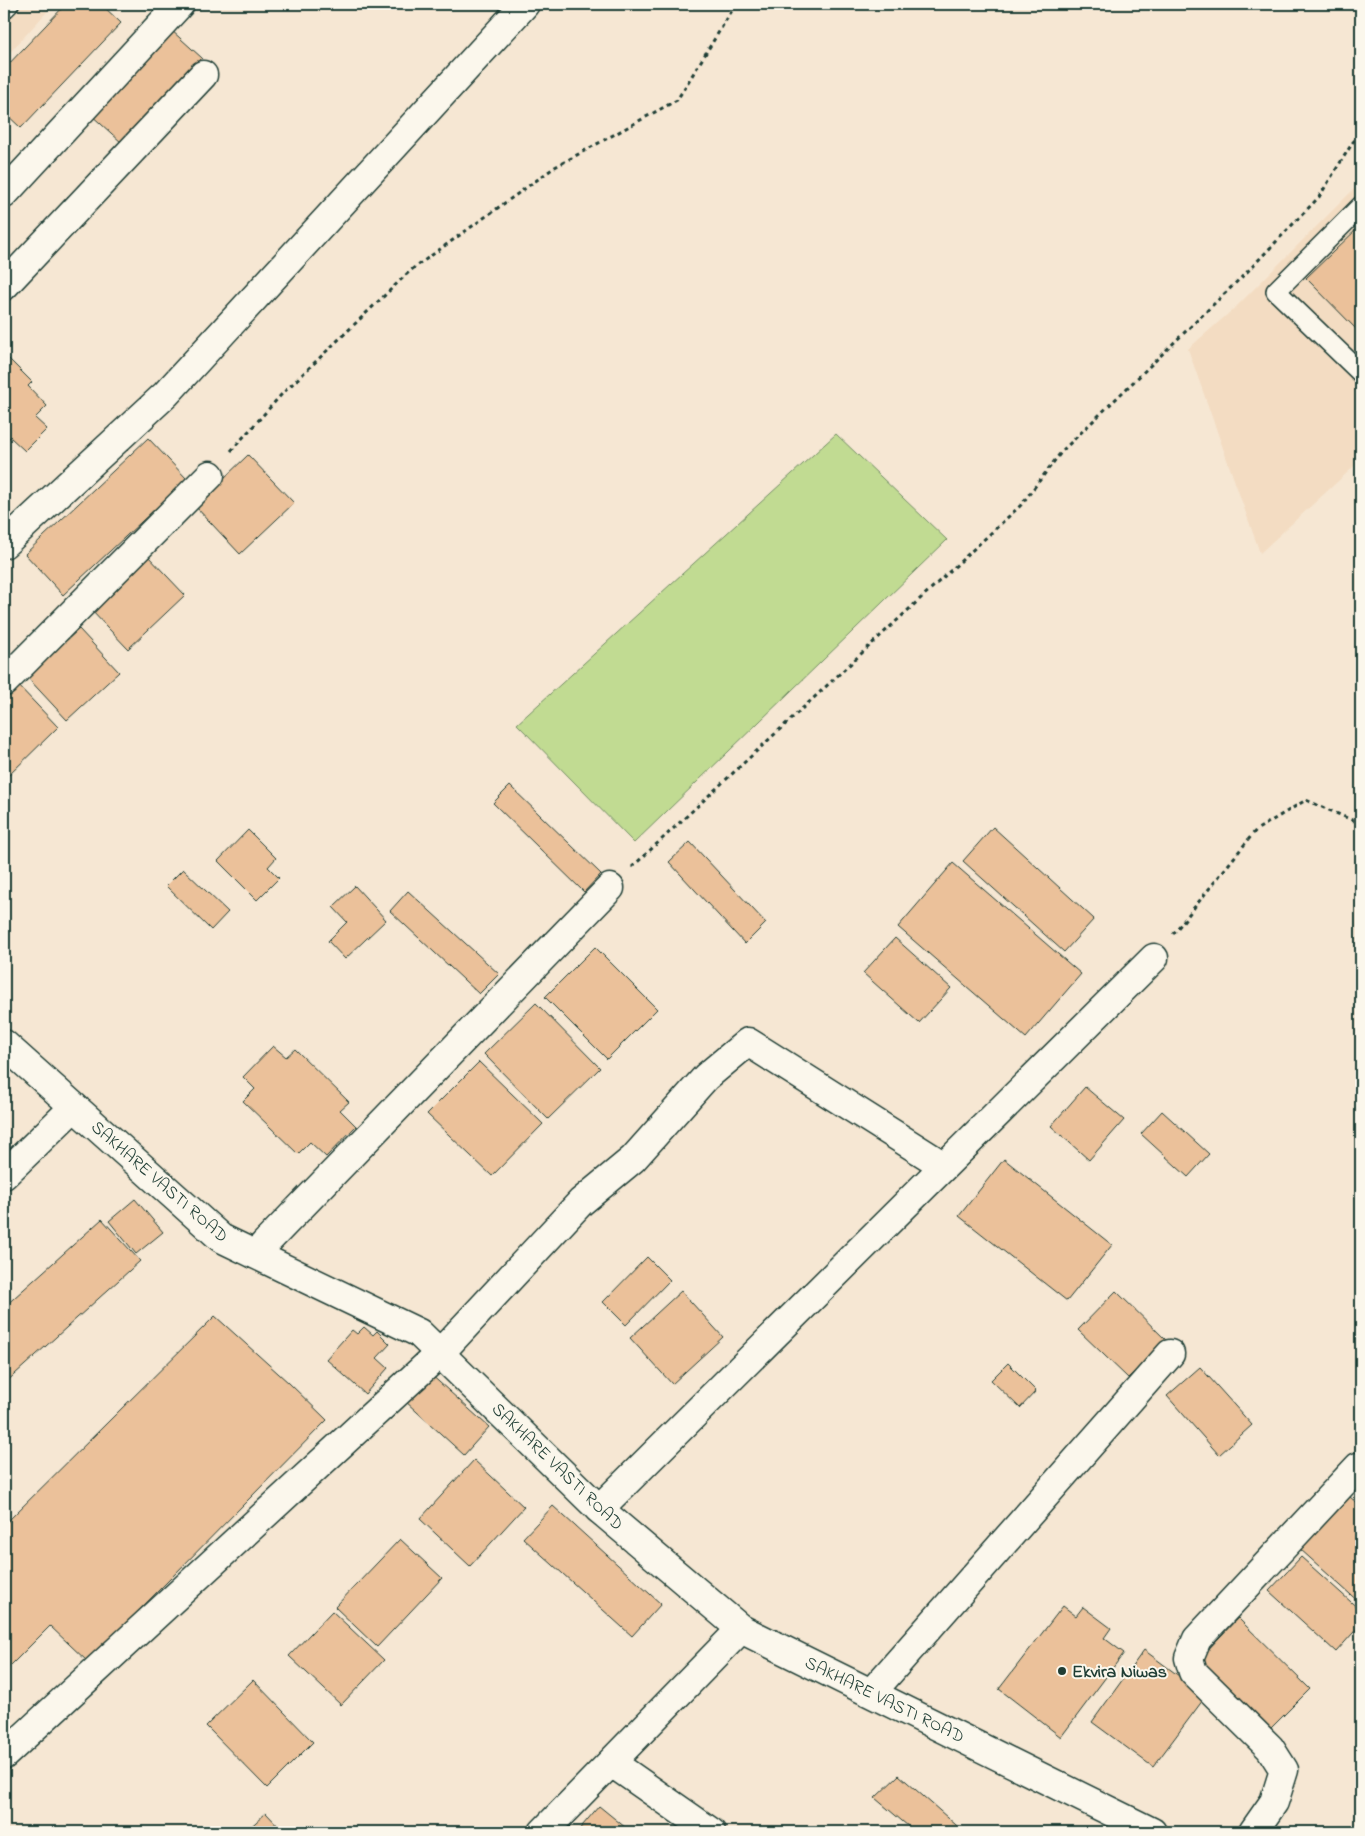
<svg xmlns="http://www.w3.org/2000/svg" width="1365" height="1836" font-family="'Indie Flower',sans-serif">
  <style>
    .built { fill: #f3dcc2 }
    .green { fill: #c1db92; stroke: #708c63 }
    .building { fill: #ebc19a; stroke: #1f3d34 }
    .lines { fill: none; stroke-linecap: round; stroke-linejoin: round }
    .service-casing { stroke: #1f3d34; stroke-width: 22 }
    .minor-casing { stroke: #1f3d34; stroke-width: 31 }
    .tertiary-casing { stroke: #1f3d34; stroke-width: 31 }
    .path { stroke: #1f3d34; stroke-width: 3; stroke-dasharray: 4 4; stroke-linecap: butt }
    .service { stroke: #fbf7ec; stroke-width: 19 }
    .minor { stroke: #fbf7ec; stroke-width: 28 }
    .tertiary { stroke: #fbf7ec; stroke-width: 28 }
    .poi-dot { fill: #1f3d34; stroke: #fbf7ec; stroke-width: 2 }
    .labels { text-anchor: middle; stroke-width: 4; stroke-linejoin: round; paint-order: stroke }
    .street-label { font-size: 18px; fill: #1f3d34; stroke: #fbf7ec }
    .poi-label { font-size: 18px; font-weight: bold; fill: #1f3d34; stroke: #fbf7ec; text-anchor: start }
  </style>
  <rect width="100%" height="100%" fill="#f6e7d3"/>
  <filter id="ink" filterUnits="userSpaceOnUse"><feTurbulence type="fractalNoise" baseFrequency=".02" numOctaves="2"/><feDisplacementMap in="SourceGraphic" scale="10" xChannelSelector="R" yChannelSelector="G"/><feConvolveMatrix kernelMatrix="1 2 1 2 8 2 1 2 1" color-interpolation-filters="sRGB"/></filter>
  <g filter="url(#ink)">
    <path class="built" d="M4,4H54L4,59Z
      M1361,182V460L1260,553L1188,349L1237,306Z"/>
    <path class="green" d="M836,434L947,540L634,843L517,724Z"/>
    <path class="building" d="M66,4H101L121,23L21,128L4,112V69Z
      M170,29L202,58L122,143L90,114Z
      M1361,225V334L1306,278Z
      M4,354L32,382L28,386L47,406L35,418L47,429L25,451L10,437L4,444Z
      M148,438L187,479L63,595L25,554Z
      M248,455L294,503L240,554L195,506Z
      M147,555L185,595L128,649L89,608Z
      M79,629L119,672L67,720L27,677Z
      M16,683L58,727L4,780V695Z
      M510,786L601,874L584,892L493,803Z
      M993,827L1094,919L1064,952L963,861Z
      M248,830L276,858L268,867L279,878L257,900L218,861Z
      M690,842L766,923L745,944L669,862Z
      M953,863L1081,974L1026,1038L898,927Z
      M183,869L228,912L211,930L166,886Z
      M355,886L386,920L345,959L328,941L347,922L333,907Z
      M408,891L499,974L479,994L390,911Z
      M895,938L951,988L919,1023L863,973Z
      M595,947L657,1009L607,1059L545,997Z
      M536,1003L600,1068L548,1119L484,1054Z
      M273,1046L286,1057L295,1049L349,1102L340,1110L356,1126L326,1157L310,1142L298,1154L243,1101L255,1089L243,1077Z
      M479,1062L543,1124L492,1176L427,1114Z
      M1085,1087L1124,1120L1089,1160L1051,1126Z
      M1162,1111L1209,1154L1188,1177L1141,1134Z
      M1004,1159L1112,1245L1067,1301L959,1216Z
      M135,1199L163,1232L136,1254L109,1221Z
      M102,1219L140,1261L4,1384V1307Z
      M647,1257L670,1280L626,1325L603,1302Z
      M681,1291L723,1337L672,1384L630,1338Z
      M1116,1291L1166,1340L1128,1378L1078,1330Z
      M215,1316L289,1383L327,1420L88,1662L50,1626L4,1672V1525Z
      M364,1327L373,1335L377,1331L390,1344L377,1358L388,1368L365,1394L326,1359L352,1330L357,1334Z
      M1008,1363L1036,1391L1020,1408L991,1380Z
      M1200,1367L1252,1425L1219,1455L1167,1396Z
      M429,1373L489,1427L464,1455L405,1401Z
      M474,1460L524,1507L470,1566L420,1519Z
      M1361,1479V1494L1354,1487Z
      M1348,1495L1361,1507V1604L1300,1549Z
      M553,1506L661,1604L632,1636L523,1538Z
      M400,1539L442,1578L377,1647L335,1607Z
      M1301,1557L1361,1611V1624L1336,1652L1269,1591Z
      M1063,1606L1076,1616L1083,1607L1111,1628L1104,1638L1124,1653L1061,1737L999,1689Z
      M332,1611L384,1660L341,1705L289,1656Z
      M1238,1618L1310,1689L1270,1729L1199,1659Z
      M1144,1650L1206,1696L1153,1767L1092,1722Z
      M253,1680L313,1742L267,1788L206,1726Z
      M899,1775L964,1832H915L875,1798Z
      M599,1806L631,1832H577Z
      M266,1813L284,1832H245Z"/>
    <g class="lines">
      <g class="service-casing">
        <path id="service" d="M4,9L9,4
          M1361,206L1276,291L1361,373"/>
      </g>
      <g class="minor-casing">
        <path id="minor" d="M4,194L180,4
          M4,286L203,75
          M4,544L166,394L525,4
          M4,682L210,475
          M4,1175L74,1107
          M255,1254L610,888
          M599,1509L1154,958
          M872,1692L1170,1354
          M4,1755L440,1353L581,1202L633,1159L706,1077L748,1042L944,1166
          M612,1763L711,1832
          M543,1832L741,1629
          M1253,1832L1274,1802L1284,1770L1270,1748L1193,1672L1189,1658L1197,1639L1358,1467"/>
      </g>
      <g class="tertiary-casing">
        <path id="tertiary" d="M4,1044L221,1238L419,1333L599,1509L741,1629L1152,1832"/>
      </g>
      <path class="path" d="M231,451L282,394L411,270L555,167L677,100L736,4
        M632,867L1021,505L1062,451L1248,271L1319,197L1353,142L1361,134
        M1173,934L1256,830L1306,800L1361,824"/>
      <use href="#service" class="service"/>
      <use href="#minor" class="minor"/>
      <use href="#tertiary" class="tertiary"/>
    </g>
  </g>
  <circle class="poi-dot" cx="1062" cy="1671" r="5"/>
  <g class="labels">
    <g class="street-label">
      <text transform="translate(160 1181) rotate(41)" y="6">SAKHARE VASTI ROAD</text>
      <text transform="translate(558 1466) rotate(44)" y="6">SAKHARE VASTI ROAD</text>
      <text transform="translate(885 1699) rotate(26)" y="6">SAKHARE VASTI ROAD</text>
    </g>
    <g class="poi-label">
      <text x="1072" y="1677">Ekvira Niwas</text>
    </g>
  </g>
  <rect width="1365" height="1836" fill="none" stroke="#fbf7ec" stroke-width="20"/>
  <rect x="10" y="10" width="1345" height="1816" fill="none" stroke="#1f3d34" stroke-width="2" filter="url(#ink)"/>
</svg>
